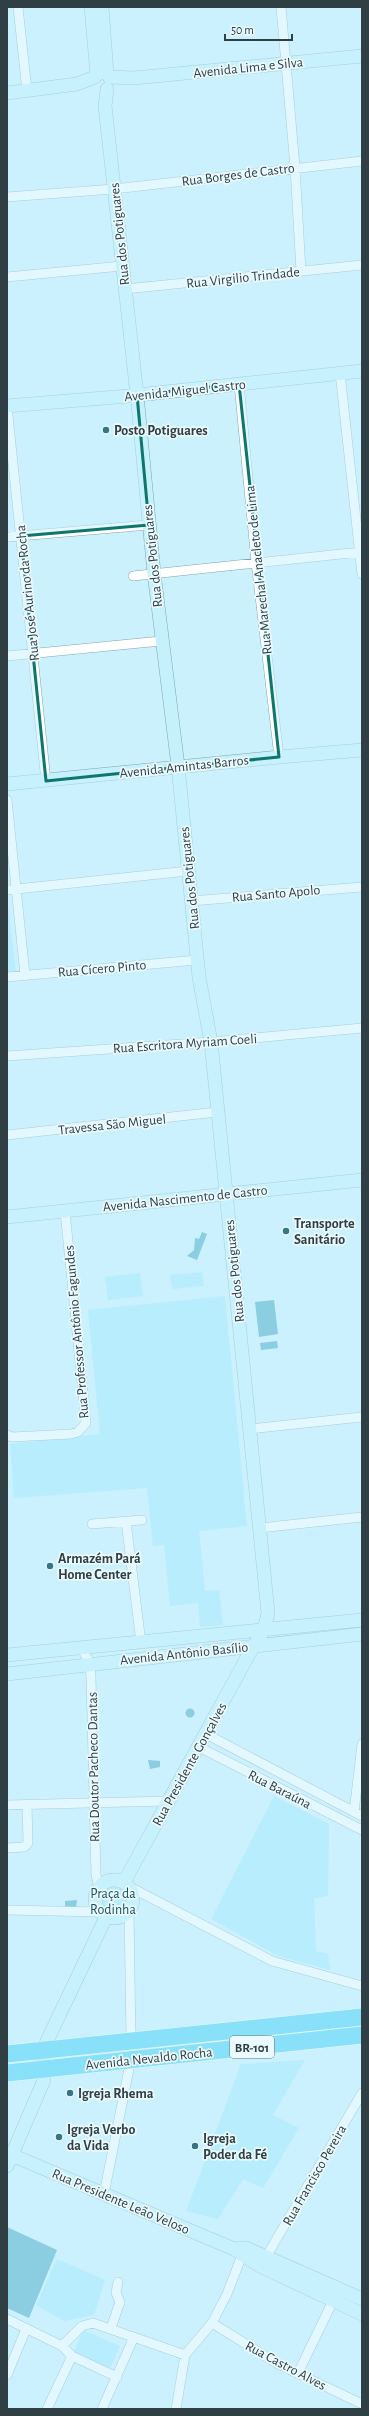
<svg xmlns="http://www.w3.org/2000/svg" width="369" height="2416" font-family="'Alegreya Sans',sans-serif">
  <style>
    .green { fill: #a2e8fc }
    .water { fill: #3ea3be }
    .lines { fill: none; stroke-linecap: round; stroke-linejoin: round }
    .street-casing { stroke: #81a5b0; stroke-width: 10 }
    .secondary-casing { stroke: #81a5b0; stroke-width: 14 }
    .highway-casing { stroke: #fff; stroke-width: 18 }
    .street { stroke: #fff; stroke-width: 9 }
    .secondary { stroke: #c4f1fb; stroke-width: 13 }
    .highway { stroke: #3acff3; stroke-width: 17 }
    .marked { fill: none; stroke: #0f766e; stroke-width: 3; stroke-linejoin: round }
    .poi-dot { fill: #357689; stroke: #ebfaff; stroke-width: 1.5 }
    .labels { text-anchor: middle; stroke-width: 3.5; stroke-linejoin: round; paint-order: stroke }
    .shield { fill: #ebfaff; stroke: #68777c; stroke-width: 1 }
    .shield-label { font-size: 13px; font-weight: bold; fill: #303f44 }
    .street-label { font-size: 14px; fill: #303f44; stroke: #ebfaff }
    .poi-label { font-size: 14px; font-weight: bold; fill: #303f44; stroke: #ebfaff; text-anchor: start }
    .park-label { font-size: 14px; fill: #18515f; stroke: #ebfaff }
  </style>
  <rect width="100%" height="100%" fill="#cbf1fd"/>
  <path class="green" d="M7,897L16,973L7,974Z
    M202,1272L204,1286L172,1289L170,1275Z
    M140,1273L143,1296L108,1300L105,1277Z
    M225,1296L247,1526L199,1531L205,1591L219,1590L223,1625L200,1627L198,1603L170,1606L164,1545L153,1546L147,1488L14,1498L10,1444L100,1434L88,1310Z
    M274,1796L329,1824L328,1896L314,1898L316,1951L328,1954L330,1970L278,1956L211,1919Z
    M99 1901a14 14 0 1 1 28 0a14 14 0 1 1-28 0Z
    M305,2060L273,2115L299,2128L263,2188L243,2179L218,2219L186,2211L241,2064Z
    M57,2259L105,2280L94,2315L64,2321L36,2305Z
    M83,2330L120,2346L110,2368L74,2352Z"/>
  <path class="water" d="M202,1232L207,1234L197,1260L187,1256L194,1250L195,1238L199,1239Z
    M274,1300L278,1334L259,1337L255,1302Z
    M277,1341L278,1348L261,1350L260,1343Z
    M185.5 1713a4.5 4.5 0 1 1 9 0a4.5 4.5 0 1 1-9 0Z
    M148,1760L160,1761V1767L150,1769Z
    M77,1900L76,1907H65V1901Z
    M7,2227L57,2250L29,2318L7,2308Z"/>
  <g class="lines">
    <g class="street-casing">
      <path id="street" d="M18,7L27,91
        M281,7L295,167L301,271
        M7,197L114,189L362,161
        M7,277L122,266
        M125,289L362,265
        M340,373L362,574
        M239,384L256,562L279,757
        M7,406L46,781
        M7,537L149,525
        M133,576L360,552
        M7,656L161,641
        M7,800L25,975
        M7,890L188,871
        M191,901L362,887
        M7,977L197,960
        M7,1056L211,1042L362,1028
        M7,1135L217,1112
        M250,1429L362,1417
        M7,1435L12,1437L71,1434L78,1432L86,1423L65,1211
        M126,1521L141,1643
        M92,1524L142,1520
        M260,1528L362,1517
        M82,1649L90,1663L91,1678L96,1875L99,1887
        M206,1734L362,1816
        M199,1747L362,1830
        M7,1805L168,1801
        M354,1812L362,1744
        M7,1848L24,1847L28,1843L27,1805
        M130,1887L272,1961L362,1986
        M7,1910L99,1912
        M129,1911L131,2040
        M104,2194L131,2059
        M266,2257L362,2093
        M7,2319L62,2346L72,2356L117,2377
        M212,2323L278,2364L362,2404
        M111,2328L120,2302L116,2293L118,2282
        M62,2346L82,2326L93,2323L185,2355
        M298,2373L333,2301
        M7,2375L26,2329
        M47,2409L72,2356
        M102,2409L134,2337
        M176,2409L185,2355L212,2323L227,2294L244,2250"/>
    </g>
    <g class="secondary-casing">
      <path id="secondary" d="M91,7L97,75
        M102,7L107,74
        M109,77L134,78L362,56
        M107,89L105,106L137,395L154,573L178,766L199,977L211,1042L268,1613L264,1630L248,1656L124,1882
        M7,93L77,84L95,77
        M7,406L128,396L362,371
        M7,784L279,757L362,750
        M7,1217L362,1180
        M7,1655L362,1620
        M7,1674L362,1634
        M95 1899a19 19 0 1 1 38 0a19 19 0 1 1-38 0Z
        M7,2153L234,2249L260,2266L362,2314
        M7,2166L44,2080L43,2052L47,2041L106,1917
        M234,2249L246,2248L362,2299"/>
    </g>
    <g class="highway-casing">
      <path id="highway" d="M7,2054L362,2017
        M7,2073L362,2035"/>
    </g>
    <use href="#street" class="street"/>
    <use href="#secondary" class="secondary"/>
    <use href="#highway" class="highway"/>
  </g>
  <path d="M0 0H369V2416H0ZM239,384L279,757L46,781L21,536L149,525L137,395Z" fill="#cbf1fd" fill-opacity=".55" fill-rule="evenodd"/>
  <path class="marked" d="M239,384L279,757L46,781L21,536L149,525L137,395Z"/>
  <g class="poi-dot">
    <circle cx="106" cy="430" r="4"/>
    <circle cx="286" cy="1231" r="4"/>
    <circle cx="50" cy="1566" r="4"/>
    <circle cx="70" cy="2093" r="4"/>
    <circle cx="59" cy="2137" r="4"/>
    <circle cx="195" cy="2146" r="4"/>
  </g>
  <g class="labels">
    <rect class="shield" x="230" y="2036" width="44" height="22" rx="3"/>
    <g class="shield-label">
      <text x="252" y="2052">BR-101</text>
    </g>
    <g class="street-label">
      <text transform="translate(248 67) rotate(-6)" y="5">Avenida Lima e Silva</text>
      <text transform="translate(238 174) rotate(-7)" y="5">Rua Borges de Castro</text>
      <text transform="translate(119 234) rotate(-96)" y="5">Rua dos Potiguares</text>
      <text transform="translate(243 277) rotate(-6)" y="5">Rua Virgilio Trindade</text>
      <text transform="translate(185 390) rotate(-6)" y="5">Avenida Miguel Castro</text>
      <text transform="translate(152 556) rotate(-96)" y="5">Rua dos Potiguares</text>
      <text transform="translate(258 570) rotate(-96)" y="5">Rua Marechal Anacleto de Lima</text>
      <text transform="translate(27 593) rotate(-96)" y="5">Rua José Aurino da Rocha</text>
      <text transform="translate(184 766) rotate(-6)" y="5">Avenida Amintas Barros</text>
      <text transform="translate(189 878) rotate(-96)" y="5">Rua dos Potiguares</text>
      <text transform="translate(276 893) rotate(-5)" y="5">Rua Santo Apolo</text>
      <text transform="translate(102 968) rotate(-5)" y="5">Rua Cícero Pinto</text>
      <text transform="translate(185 1043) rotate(-4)" y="5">Rua Escritora Myriam Coeli</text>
      <text transform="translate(112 1124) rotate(-6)" y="5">Travessa São Miguel</text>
      <text transform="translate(185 1198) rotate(-6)" y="5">Avenida Nascimento de Castro</text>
      <text transform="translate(234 1271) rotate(-96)" y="5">Rua dos Potiguares</text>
      <text transform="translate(76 1332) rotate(-95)" y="5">Rua Professor Antônio Fagundes</text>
      <text transform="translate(184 1653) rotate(-6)" y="5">Avenida Antônio Basílio</text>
      <text transform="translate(189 1764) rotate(-61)" y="5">Rua Presidente Gonçalves</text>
      <text transform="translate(93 1767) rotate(-91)" y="5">Rua Doutor Pacheco Dantas</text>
      <text transform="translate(280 1789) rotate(27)" y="5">Rua Baraúna</text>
      <text transform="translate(149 2058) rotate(-6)" y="5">Avenida Nevaldo Rocha</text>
      <text transform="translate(314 2175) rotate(-60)" y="5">Rua Francisco Pereira</text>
      <text transform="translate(121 2201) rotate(23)" y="5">Rua Presidente Leão Veloso</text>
      <text transform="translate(286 2365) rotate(28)" y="5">Rua Castro Alves</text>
    </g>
    <g class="poi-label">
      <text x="114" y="435">Posto Potiguares</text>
      <text x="294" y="1228">Transporte<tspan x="294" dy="16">Sanitário</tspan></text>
      <text x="58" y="1563">Armazém Pará<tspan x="58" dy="16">Home Center</tspan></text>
      <text x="78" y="2098">Igreja Rhema</text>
      <text x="67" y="2134">Igreja Verbo<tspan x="67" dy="16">da Vida</tspan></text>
      <text x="203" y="2143">Igreja<tspan x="203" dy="16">Poder da Fé</tspan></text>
    </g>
    <g class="park-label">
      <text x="113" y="1898">Praça da<tspan x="113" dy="16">Rodinha</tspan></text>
    </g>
  </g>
  <rect width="369" height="2416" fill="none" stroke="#303f44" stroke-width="16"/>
  <path d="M225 34v6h67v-6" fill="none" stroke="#303f44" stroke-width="2"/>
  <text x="231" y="34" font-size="12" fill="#303f44" stroke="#ebfaff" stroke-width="3" paint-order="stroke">50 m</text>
</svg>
